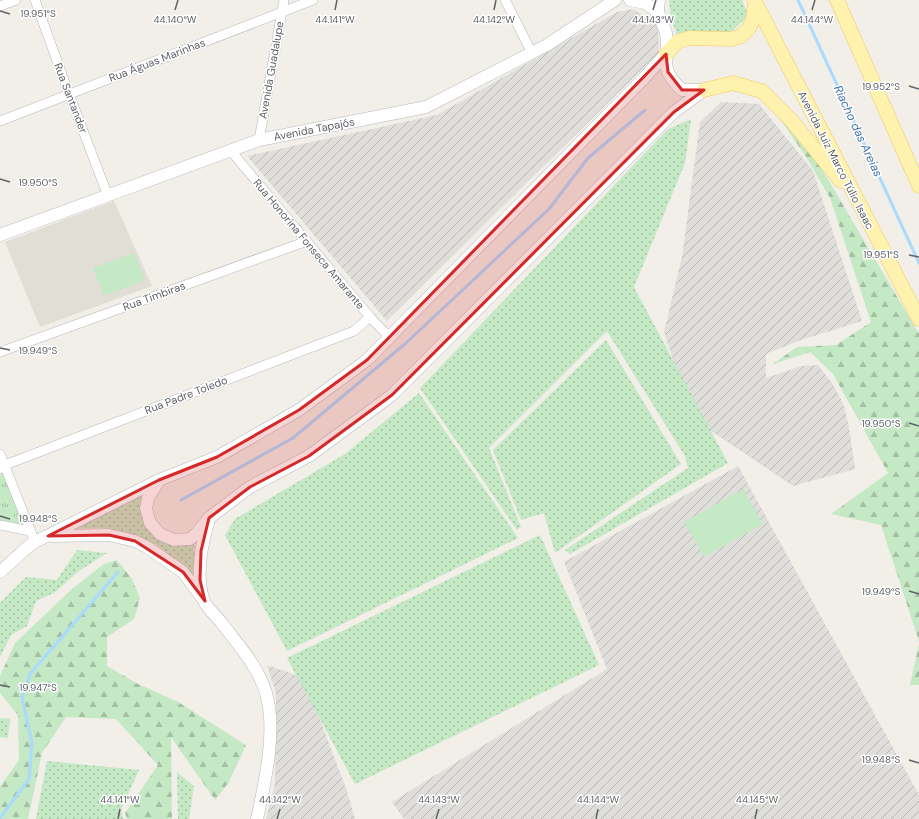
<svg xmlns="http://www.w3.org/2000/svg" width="919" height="819" font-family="'DM Sans',sans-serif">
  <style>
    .industrial { fill: url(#industrial-furrows) }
    .education { fill: #e1ded6 }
    .grass { fill: url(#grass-dots) }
    .forest { fill: url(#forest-firs) }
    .park { fill: url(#park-tufts) }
    .garden { fill: #c5e8c5 }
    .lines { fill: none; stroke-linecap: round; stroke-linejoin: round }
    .stream { stroke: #aadaff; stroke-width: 3 }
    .minor-casing { stroke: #b5b8bc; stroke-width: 10 }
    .secondary-casing { stroke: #b6babf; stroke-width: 13 }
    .primary-casing { stroke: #f2c960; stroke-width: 15 }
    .minor { stroke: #fff; stroke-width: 9 }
    .secondary { stroke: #fff; stroke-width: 12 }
    .primary { stroke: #fff2af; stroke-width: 14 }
    .marked { fill: #d62828; fill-opacity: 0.2; stroke: #d62828; stroke-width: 3; stroke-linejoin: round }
    .ticks { fill: none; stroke: #5f6368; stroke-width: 1.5 }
    .labels { text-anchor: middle; stroke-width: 3; stroke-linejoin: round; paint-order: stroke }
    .street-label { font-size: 11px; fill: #5f6368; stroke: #fff }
    .water-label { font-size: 12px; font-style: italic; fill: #4174aa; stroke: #fff }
    .ticks-label { font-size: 10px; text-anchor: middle; fill: #5f6368; stroke: #fff; stroke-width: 3; stroke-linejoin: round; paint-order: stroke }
  </style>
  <defs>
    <pattern id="industrial-furrows" width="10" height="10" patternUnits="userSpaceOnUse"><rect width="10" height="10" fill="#e0deda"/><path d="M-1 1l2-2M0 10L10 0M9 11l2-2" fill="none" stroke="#b9b8b5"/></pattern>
    <pattern id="grass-dots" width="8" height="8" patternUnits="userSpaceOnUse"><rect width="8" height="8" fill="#c5e8c5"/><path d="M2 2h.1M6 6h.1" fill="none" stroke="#a3c0a4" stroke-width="1.8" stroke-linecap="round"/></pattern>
    <pattern id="forest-firs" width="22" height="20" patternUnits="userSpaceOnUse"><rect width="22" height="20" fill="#c5e8c5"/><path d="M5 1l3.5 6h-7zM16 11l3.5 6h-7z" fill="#a3c0a4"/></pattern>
    <pattern id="park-tufts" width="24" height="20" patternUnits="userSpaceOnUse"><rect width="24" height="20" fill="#c5e8c5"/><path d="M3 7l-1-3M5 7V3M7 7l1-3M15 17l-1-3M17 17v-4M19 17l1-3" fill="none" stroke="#a3c0a4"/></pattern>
  </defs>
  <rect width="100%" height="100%" fill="#f1efe8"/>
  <path class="industrial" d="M633,9L658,24L659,52L387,321L247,156L437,115L617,12Z
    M721,102L759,104L813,171L862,321L801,340L766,354V378L802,366L818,365L832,383L843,403L849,427L855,469L793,486L692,418L664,332L682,257L700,122Z
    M738,466L919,795V819H404L392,802L607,669L564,562Z
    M267,665L304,678L346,788L355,819H266L275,783L276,693Z"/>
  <path class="education" d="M114,201L152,286L40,327L5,242Z"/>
  <path class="grass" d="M669,0H742L748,16L730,33L677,35L671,18Z
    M691,119L685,163L634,287L728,463L570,554L565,550L688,468L685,456L607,331L489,448L521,527L517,530L420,388L668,129Z
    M606,340L681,464L555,553L544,513L521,520L493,450Z
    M419,393L518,538L287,651L225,535L235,519L345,454Z
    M143,493L144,523L194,541L197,585L177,561L155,544L133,535L103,528L74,529Z
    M540,535L599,665L355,784L287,658Z
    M77,550L107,553L79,571L54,593L36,601L27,626L11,635L0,657V603L26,577L57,580Z
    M0,718L10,719L8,738L0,737Z
    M47,761L139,770L121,810L123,819H36Z
    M177,772L194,786L189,819H178Z"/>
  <path class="forest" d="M778,116L813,154L919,334V641L881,525L831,514L888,473L833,374L810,352L773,364L797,347L836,345L871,322L830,198L807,158Z
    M117,560L132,579L140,598L134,619L107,637V666L138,684L178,702L246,745L229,782L215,800L171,737L172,819H127L125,813L158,765L116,719L66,717L42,753L28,819H0V787L19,760L18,715L0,693V676L15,643L72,589L104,564Z
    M919,644V685H910Z"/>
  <path class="park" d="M3,471L26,526L0,521V474Z"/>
  <path class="garden" d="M134,253L145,280L104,296L93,268Z
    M743,489L763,524L704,557L684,522Z"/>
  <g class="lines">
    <path class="stream" d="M798,0L919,263
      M181,500L293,438L406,343L549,209L588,158L645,110
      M0,818L29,779L32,743L22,697L30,674L118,572"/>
    <g class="minor-casing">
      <path id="minor" d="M35,0L69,94L108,196
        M505,0L532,53
        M0,6L16,0
        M0,121L313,0
        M259,140L284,0
        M231,151L370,317L389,337
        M0,352L307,241
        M0,454L35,542
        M0,469L5,465L354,331L370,317
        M0,525L30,531"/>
    </g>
    <g class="secondary-casing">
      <path id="secondary" d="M630,0L645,3L658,12
        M659,0C656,18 662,18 666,33C671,60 656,66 682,90H704
        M0,235L259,140L426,107L547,45L615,0
        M159,480L148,498L146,508L150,523L160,534L174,540L190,539L196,534L209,518L250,487L309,456L392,395L674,112L704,90
        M208,523C201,547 195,576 204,601C207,608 216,616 221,622C238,645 258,666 266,693C277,730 265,782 257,819
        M52,536L109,535L135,541L147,547L183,572L203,599
        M0,572L30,545L35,542L159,480L217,457L299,410L367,360L644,78L666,54"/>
    </g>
    <g class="primary-casing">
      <path id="primary" d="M754,0L919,319
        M837,0L919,186
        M666,54L677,42L689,38L731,39L741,36L749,28L753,19L755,2
        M704,90L733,83L762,91L791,120L841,181"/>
    </g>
    <use href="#minor" class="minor"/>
    <use href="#secondary" class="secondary"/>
    <use href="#primary" class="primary"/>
  </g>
  <path class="marked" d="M666,54L668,72L682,90H704L674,112L392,395L309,456L250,487L209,518L201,551L200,580L205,601L183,572L135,541L109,535L48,536L159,480L217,457L299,410L367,360Z"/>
  <path class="ticks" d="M175,10L178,0M335,10L337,0M494,10L496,0M653,10L656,0M812,10L815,0M0,11L10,14M909,86L919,89M0,179L10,182M909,255L919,257M0,348L10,350M909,423L919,426M0,516L10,519M909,591L919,594M0,685L10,687M909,760L919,763M118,819L120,809M277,819L280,809M436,819L439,809M596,819L598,809M755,819L757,809"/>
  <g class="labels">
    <g class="street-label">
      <text transform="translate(157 60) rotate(-21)" y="4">Rua Águas Marinhas</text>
      <text transform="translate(271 70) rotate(-80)" y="4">Avenida Guadalupe</text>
      <text transform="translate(71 98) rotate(69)" y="4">Rua Santander</text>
      <text transform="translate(314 129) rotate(-11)" y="4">Avenida Tapajós</text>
      <text transform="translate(836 160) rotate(63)" y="4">Avenida Juiz Marco Túlio Isaac</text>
      <text transform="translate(309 244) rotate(50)" y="4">Rua Honorina Fonseca Amarante</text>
      <text transform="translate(154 296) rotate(-20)" y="4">Rua Timbiras</text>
      <text transform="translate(186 395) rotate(-21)" y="4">Rua Padre Toledo</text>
    </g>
    <g class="water-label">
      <text transform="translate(858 131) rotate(65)" y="4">Riacho das Areias</text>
    </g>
  </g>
  <g class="ticks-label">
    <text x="38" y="17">19.951°S</text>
    <text x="175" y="23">44.140°W</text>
    <text x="335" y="23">44.141°W</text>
    <text x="494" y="23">44.142°W</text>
    <text x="653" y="23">44.143°W</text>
    <text x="812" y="23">44.144°W</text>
    <text x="881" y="90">19.952°S</text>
    <text x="38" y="186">19.950°S</text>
    <text x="881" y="258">19.951°S</text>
    <text x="38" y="354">19.949°S</text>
    <text x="881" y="427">19.950°S</text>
    <text x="38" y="522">19.948°S</text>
    <text x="881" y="595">19.949°S</text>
    <text x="38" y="691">19.947°S</text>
    <text x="881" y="763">19.948°S</text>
    <text x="120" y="803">44.141°W</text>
    <text x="280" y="803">44.142°W</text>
    <text x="439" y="803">44.143°W</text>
    <text x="598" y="803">44.144°W</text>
    <text x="757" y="803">44.145°W</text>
  </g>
</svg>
